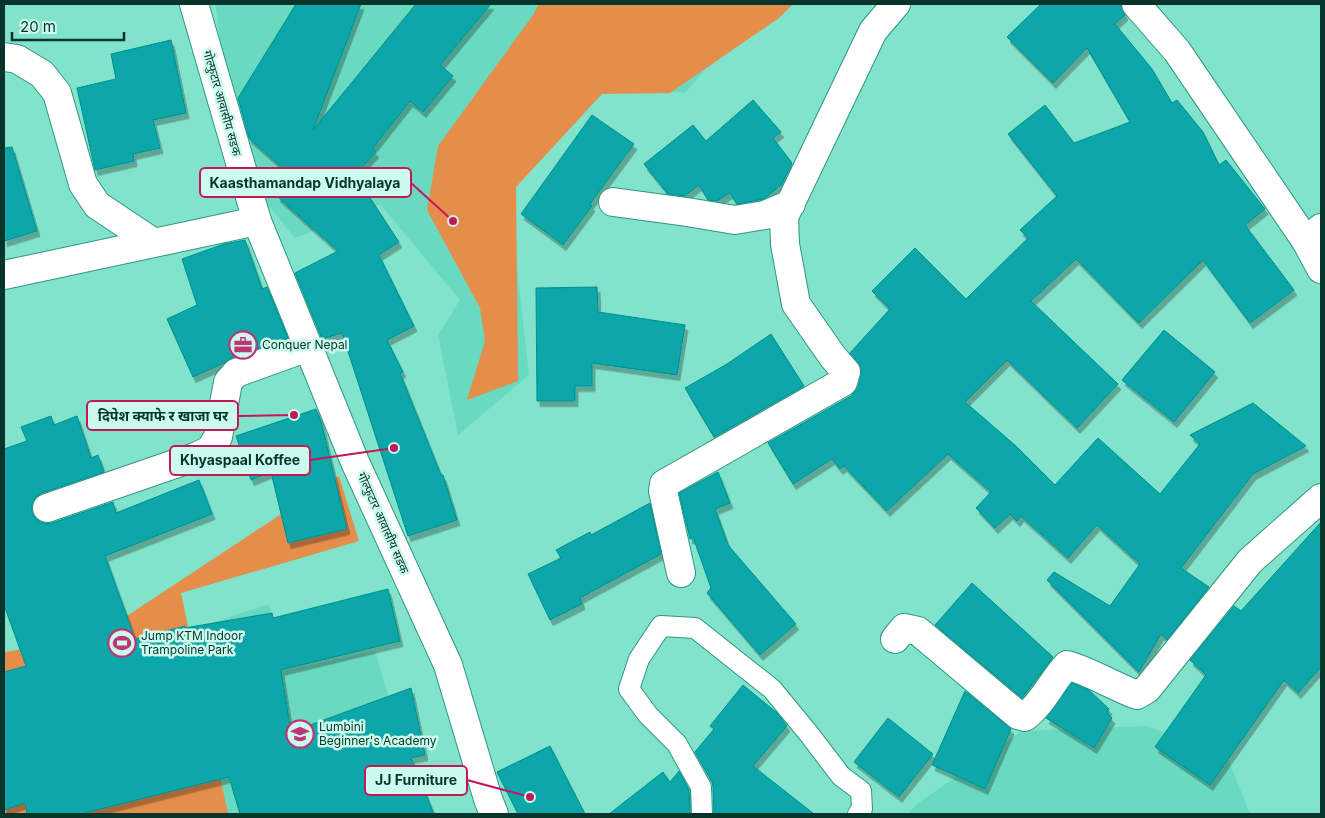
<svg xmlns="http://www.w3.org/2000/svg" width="1325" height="818" font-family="Inter,'Noto Sans Devanagari',sans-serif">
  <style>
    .built { fill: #69d9bf }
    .green { fill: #e58e4b }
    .building { fill: #07a7a9; stroke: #048f91; filter: url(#shadow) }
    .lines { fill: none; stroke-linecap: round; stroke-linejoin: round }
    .lane-casing { stroke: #2e9781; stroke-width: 22 }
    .street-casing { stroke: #2e9781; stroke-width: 30 }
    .secondary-casing { stroke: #2e9781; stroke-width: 30 }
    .lane { stroke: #fff; stroke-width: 20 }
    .street { stroke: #fff; stroke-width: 28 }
    .secondary { stroke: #fff; stroke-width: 28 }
    .labels { text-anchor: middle; stroke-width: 5; stroke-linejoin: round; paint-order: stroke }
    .street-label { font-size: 12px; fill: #07342b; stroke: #ccfaed }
    .poi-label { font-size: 12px; fill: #07342b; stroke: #ccfaed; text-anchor: start }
    .leader { fill: none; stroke: #c2185b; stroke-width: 2 }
    .callout-dot { fill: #c2185b; stroke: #ccfaed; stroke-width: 2 }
    .callout { fill: #ccfaed; stroke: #c2185b; stroke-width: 2 }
    .callout-label { font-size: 14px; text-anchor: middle; font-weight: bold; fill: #07342b }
  </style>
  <defs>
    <filter id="shadow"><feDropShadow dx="3" dy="5.5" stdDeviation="0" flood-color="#0004"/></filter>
  </defs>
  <rect width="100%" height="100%" fill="#81e3cb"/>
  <path class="built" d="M215,4H761L685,93L600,83L507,180L529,375L458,435L438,335L460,300L380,204L295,238L233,162L217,12Z
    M269,604L283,671L375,651L418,798L364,814H221L176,635Z
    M1147,726L1228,759L1250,814H907L917,804L1022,731Z"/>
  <path class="green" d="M539,4H793L779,18L670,93L602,94L516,187L518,381L467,400L485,341L480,308L427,210L438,146L533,15Z
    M339,476L359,541L181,593L228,814H4V653L6,652L98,635Z"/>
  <path class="building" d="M296,4H361L313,130L416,4H491L440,65L453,76L423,112L410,101L372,149L376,152L355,175L399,242L379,255L414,326L387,340L403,372L400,373L441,475H443L457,520L408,536L342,333L322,339L295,273L338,251L277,196L293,177L249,138L238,98Z
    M1041,4H1121V7L1125,15L1115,24L1152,69L1172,103L1177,100L1203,132L1219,165L1226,160L1265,209L1245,225L1294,290L1250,323L1203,260L1139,323L1076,259L1031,301L1118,384L1077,428L1007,360L965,402L1016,446L1055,485L1098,438L1160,494L1200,444L1190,435L1253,403L1306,446L1253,474L1181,568L1209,587L1167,640L1161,634L1139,672L1047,580L1054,572L1110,606L1140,564L1097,525L1068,558L1021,516L1017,521L1010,514L995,528L976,508L991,492L948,454L887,511L844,466L840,469L832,459L793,484L768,443L851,396L858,387L861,376V368L858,362L850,353L890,309L872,291L915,248L966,299L1028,238L1020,230L1057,196L1008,134L1045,105L1074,143L1130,122L1087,48L1053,83L1007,37Z
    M171,40L186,113L153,120L160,148L133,154L134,161L95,170L77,88L116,79L111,54Z
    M753,100L781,132L773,138L792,163L782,184L764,199L737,204L730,193L717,201L708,200L699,185L685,196L668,194L644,164L693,125L706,141Z
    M592,115L634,144L590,204L592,206L563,245L521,214Z
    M12,147L37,231L4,241V148Z
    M245,240L262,289L267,287L288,338L231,358L224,363L193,377L167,319L197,305L182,259L224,244Z
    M597,287L598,312L685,325L677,375L592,363V386H575V401H537L536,288Z
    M1164,330L1215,372L1174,422L1122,380Z
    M771,334L804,386L714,437L685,388L727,364Z
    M316,409L321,421L347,529L288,543L271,472L251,480L236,436Z
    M51,416L54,425L77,416L91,458L98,455L104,472L42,493L36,497L32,505V513L36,519L44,523H52L113,502L116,513L199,480L212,514L105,556L135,639L185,626V628L272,613L273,618L388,589L400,641L281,670L291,732L411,688L425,755L411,758L434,814H240L229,777L81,814H27L25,803L4,810V672L26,666L4,605V449L27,441L21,427Z
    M718,472L730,503L715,509L728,545L796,624L760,655L707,593L711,588L693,537L690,539L679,493Z
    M650,503L661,554L580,598L582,604L550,620L528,574L561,558L556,550L590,532L591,535Z
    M1321,522V667L1298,693L1284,680L1210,785L1155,747L1206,675L1190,660L1234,606L1241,611Z
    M972,583L1053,657L1022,698L935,625Z
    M1072,683L1089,690L1109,709L1107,713L1112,718L1094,748L1046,718Z
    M743,685L777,713L787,726L753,766L814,814H714L713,787L712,782L695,752L714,729L710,726Z
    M965,691L1011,729L985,789L932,765Z
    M888,718L933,754L899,797L854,762Z
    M550,746L585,814H518L497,772Z
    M679,771L689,790L690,814H609L663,772L670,782Z"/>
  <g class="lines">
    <g class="lane-casing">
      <path id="lane" d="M702,814L701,787L677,744L648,715L629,689L639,659L661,626L695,628L772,689L809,734L841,776L861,791L862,809L858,814"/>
    </g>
    <g class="street-casing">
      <path id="street" d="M4,57L17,59L42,74L57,93L83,184L97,205L154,243
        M613,202L687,212L735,220L765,215L791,204
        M1306,241L1321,228
        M4,275L257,221
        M47,508L195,457L210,450L218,437L228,382L236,373L308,347
        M681,573L663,491L664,484L843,382L846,372L833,357L796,304L785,244L784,217L873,31L896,4
        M895,639L904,628L918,631L1018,715L1025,717C1043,703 1052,681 1067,665C1091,672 1113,686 1137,695L1147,689L1250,561L1321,498"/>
    </g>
    <g class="secondary-casing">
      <path id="secondary" d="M194,4L257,221L355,462L448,665L488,799L494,814
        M1136,4L1177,51L1306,241L1321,269"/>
    </g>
    <use href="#lane" class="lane"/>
    <use href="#street" class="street"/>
    <use href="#secondary" class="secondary"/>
  </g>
  <defs>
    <g id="office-ring" transform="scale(1.4375)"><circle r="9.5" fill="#ccfaed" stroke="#bd3575" stroke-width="1.5"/><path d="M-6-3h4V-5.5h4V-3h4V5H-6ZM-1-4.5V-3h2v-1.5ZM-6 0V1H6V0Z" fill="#bd3575"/></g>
    <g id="stadium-ring" transform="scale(1.4375)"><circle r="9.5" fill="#ccfaed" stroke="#bd3575" stroke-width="1.5"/><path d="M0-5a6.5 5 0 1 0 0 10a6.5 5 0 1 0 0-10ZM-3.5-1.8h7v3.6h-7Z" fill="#bd3575"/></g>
    <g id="school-ring" transform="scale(1.4375)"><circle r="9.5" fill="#ccfaed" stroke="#bd3575" stroke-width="1.5"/><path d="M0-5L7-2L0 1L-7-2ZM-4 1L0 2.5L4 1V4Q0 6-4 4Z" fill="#bd3575"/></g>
  </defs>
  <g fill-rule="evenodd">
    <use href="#office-ring" x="243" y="345"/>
    <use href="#stadium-ring" x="122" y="643"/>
    <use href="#school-ring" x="300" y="734"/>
  </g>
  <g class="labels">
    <g class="street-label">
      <text transform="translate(222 103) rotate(74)" y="4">गोल्फुटार आवासीय सडक</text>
      <text transform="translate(383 523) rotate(66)" y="4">गोल्फुटार आवासीय सडक</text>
    </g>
    <g class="poi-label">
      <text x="262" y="349">Conquer Nepal</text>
      <text x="141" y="640">Jump KTM Indoor<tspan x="141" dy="14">Trampoline Park</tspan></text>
      <text x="319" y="731">Lumbini<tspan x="319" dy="14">Beginner's Academy</tspan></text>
    </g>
  </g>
  <path class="leader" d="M453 221L411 183M294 415L238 416M394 448L310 460M530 797L467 780"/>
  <g class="callout-dot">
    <circle cx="453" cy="221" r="5"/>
    <circle cx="294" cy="415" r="5"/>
    <circle cx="394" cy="448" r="5"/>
    <circle cx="530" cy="797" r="5"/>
  </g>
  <g class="callout">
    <rect x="200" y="168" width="211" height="29" rx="5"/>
    <rect x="87" y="401" width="151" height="29" rx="5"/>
    <rect x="170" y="446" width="140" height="29" rx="5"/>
    <rect x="365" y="766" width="102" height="29" rx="5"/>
  </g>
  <g class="callout-label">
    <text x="305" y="188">Kaasthamandap Vidhyalaya</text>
    <text x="163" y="421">दिपेश क्याफे र खाजा घर</text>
    <text x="240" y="465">Khyaspaal Koffee</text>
    <text x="416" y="785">JJ Furniture</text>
  </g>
  <rect width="1325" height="818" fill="none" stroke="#07342b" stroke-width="10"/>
  <path d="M12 32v8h112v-8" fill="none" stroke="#07342b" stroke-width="2.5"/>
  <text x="20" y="32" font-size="15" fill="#07342b" stroke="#ccfaed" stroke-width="4" paint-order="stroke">20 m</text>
</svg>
